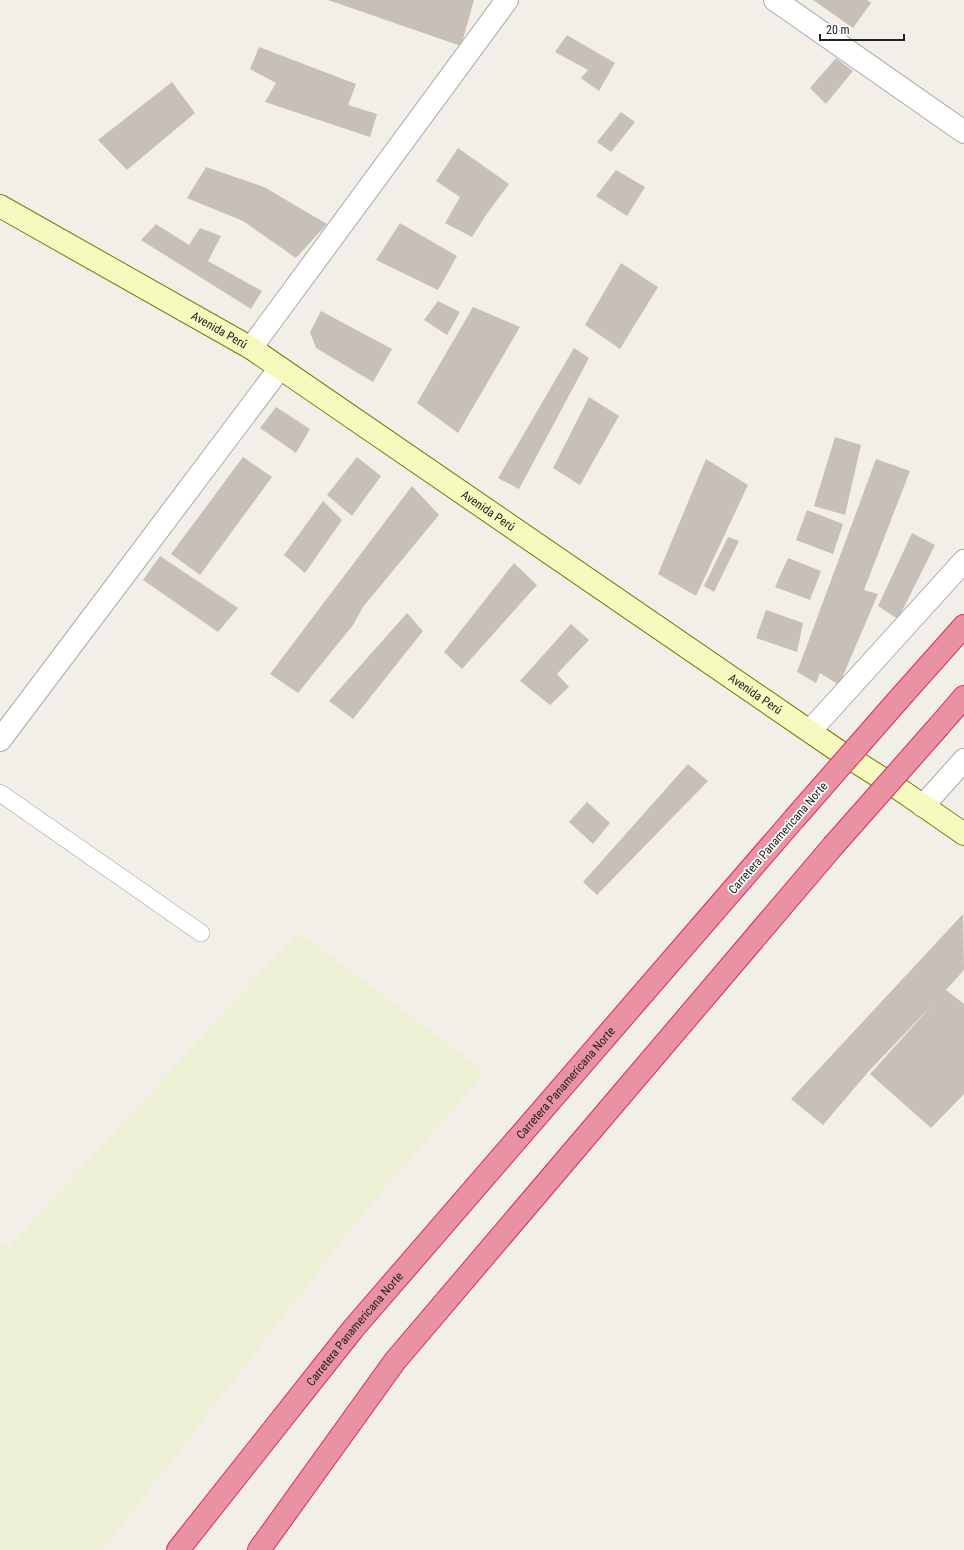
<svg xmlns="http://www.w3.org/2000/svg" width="964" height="1550" font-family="'Roboto Condensed',sans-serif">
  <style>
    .farmland { fill: #eef0d5 }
    .building { fill: #c7bfb8 }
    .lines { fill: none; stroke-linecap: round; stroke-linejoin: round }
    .lane-casing { stroke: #a9a9a9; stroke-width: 18 }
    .street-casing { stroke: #a9a9a9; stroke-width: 24 }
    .secondary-casing { stroke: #707d05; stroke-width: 24 }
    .highway-casing { stroke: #dc2a67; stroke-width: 24 }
    .lane { stroke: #fff; stroke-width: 17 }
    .street { stroke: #fff; stroke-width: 22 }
    .secondary { stroke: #f7fabf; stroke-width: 22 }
    .highway { stroke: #e892a2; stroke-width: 22 }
    .highway-bridge-casing { stroke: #dc2a67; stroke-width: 24; stroke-linecap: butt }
    .highway-bridge { stroke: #e892a2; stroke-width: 22 }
    .labels { text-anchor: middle; stroke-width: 3.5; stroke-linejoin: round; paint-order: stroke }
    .street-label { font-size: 12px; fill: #222; stroke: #fff }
  </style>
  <rect width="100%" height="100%" fill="#f2efe9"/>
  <path class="farmland" d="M298,932L485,1072L358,1220L103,1550H0V1242L8,1248Z"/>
  <path class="building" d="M328,0H474L461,46Z
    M813,0H867L871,3L853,28Z
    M567,35L615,63L599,91L581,78L588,70L555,52Z
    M259,47L356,84L348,105L377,114L370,137L265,102L276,83L250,69Z
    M836,58L853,71L826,104L810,88Z
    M172,82L195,113L127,170L98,140Z
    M621,112L635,122L611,152L597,142Z
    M458,148L509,184L486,215L472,237L445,223L460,197L436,181Z
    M206,167L264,187L327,224L296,258L243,221L187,198Z
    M616,170L645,187L627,216L596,196Z
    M400,223L457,256L438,290L376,260Z
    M156,224L189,245L200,228L221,236L208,261L262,291L251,309L141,240Z
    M621,263L658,287L620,349L585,325Z
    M438,301L460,312L447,335L424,320Z
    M473,307L520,327L458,433L417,403Z
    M321,311L392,349L373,382L316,348L310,332Z
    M574,348L589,358L519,489L498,478Z
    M589,397L619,416L580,485L553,468Z
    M276,407L310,429L296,453L260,428Z
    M835,437L861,445L845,515L814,506Z
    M243,457L272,477L200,575L171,554Z
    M357,457L381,476L352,516L327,495Z
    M706,459L748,485L696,596L658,574Z
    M876,459L910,471L864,590L878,594L839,685L820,673L816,683L797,672Z
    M412,486L439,515L363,607L353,625L298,693L270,674Z
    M323,501L342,520L305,573L284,555Z
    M807,510L843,524L833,554L796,540Z
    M912,533L935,545L898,619L878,606Z
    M728,537L739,541L714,592L704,586Z
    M160,556L238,608L218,632L143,580Z
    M788,558L821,571L810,600L775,587Z
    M514,563L537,585L462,669L444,652Z
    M766,610L803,623L797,652L756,638Z
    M407,613L423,631L353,719L329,701Z
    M571,624L589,640L557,674L569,687L550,705L520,681Z
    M688,764L708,781L597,895L583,882Z
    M587,802L610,823L593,844L569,822Z
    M963,914L964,970L946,990L964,1004V1094L931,1128L870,1074L934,1003L869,1071L823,1125L791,1099Z"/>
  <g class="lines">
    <g class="lane-casing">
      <path id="lane" d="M0,793L201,933"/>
    </g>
    <g class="street-casing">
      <path id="street" d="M775,0L964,132
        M251,348L507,0
        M810,731L964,561
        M0,740L280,368
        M923,806L964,760"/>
    </g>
    <g class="secondary-casing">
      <g id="secondary">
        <path id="s1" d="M0,206L251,348L834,748L902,791L964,834"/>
      </g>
    </g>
    <g class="highway-casing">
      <g id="highway">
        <path d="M899,699L964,626"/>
        <path d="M939,726L964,697"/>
        <path id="s2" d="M178,1550L353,1329L794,819"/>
        <path d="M259,1550L395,1361L833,846"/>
      </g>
    </g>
    <use href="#lane" class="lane"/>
    <use href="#street" class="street"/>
    <use href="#secondary" class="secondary"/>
    <use href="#highway" class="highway"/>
    <g class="highway-bridge-casing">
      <path id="highway-bridge" d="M794,819L899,699
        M833,846L939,726"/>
    </g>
    <use href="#highway-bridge" class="highway-bridge"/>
  </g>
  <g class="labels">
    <g class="street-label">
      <text dy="4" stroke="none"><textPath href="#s1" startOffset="252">Avenida Perú</textPath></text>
      <text dy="4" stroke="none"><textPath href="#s1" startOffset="576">Avenida Perú</textPath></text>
      <text dy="4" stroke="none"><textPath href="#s1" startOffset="900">Avenida Perú</textPath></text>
      <text transform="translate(778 838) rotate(-49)" y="4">Carretera Panamericana Norte</text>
      <text dy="4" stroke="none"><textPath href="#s2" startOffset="607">Carretera Panamericana Norte</textPath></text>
      <text dy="4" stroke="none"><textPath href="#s2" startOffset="283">Carretera Panamericana Norte</textPath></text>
    </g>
  </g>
  <path d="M820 34v6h84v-6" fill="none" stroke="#222222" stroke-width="2"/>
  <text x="826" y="34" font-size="12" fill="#222222" stroke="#ffffff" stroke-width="3" paint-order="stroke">20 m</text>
</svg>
